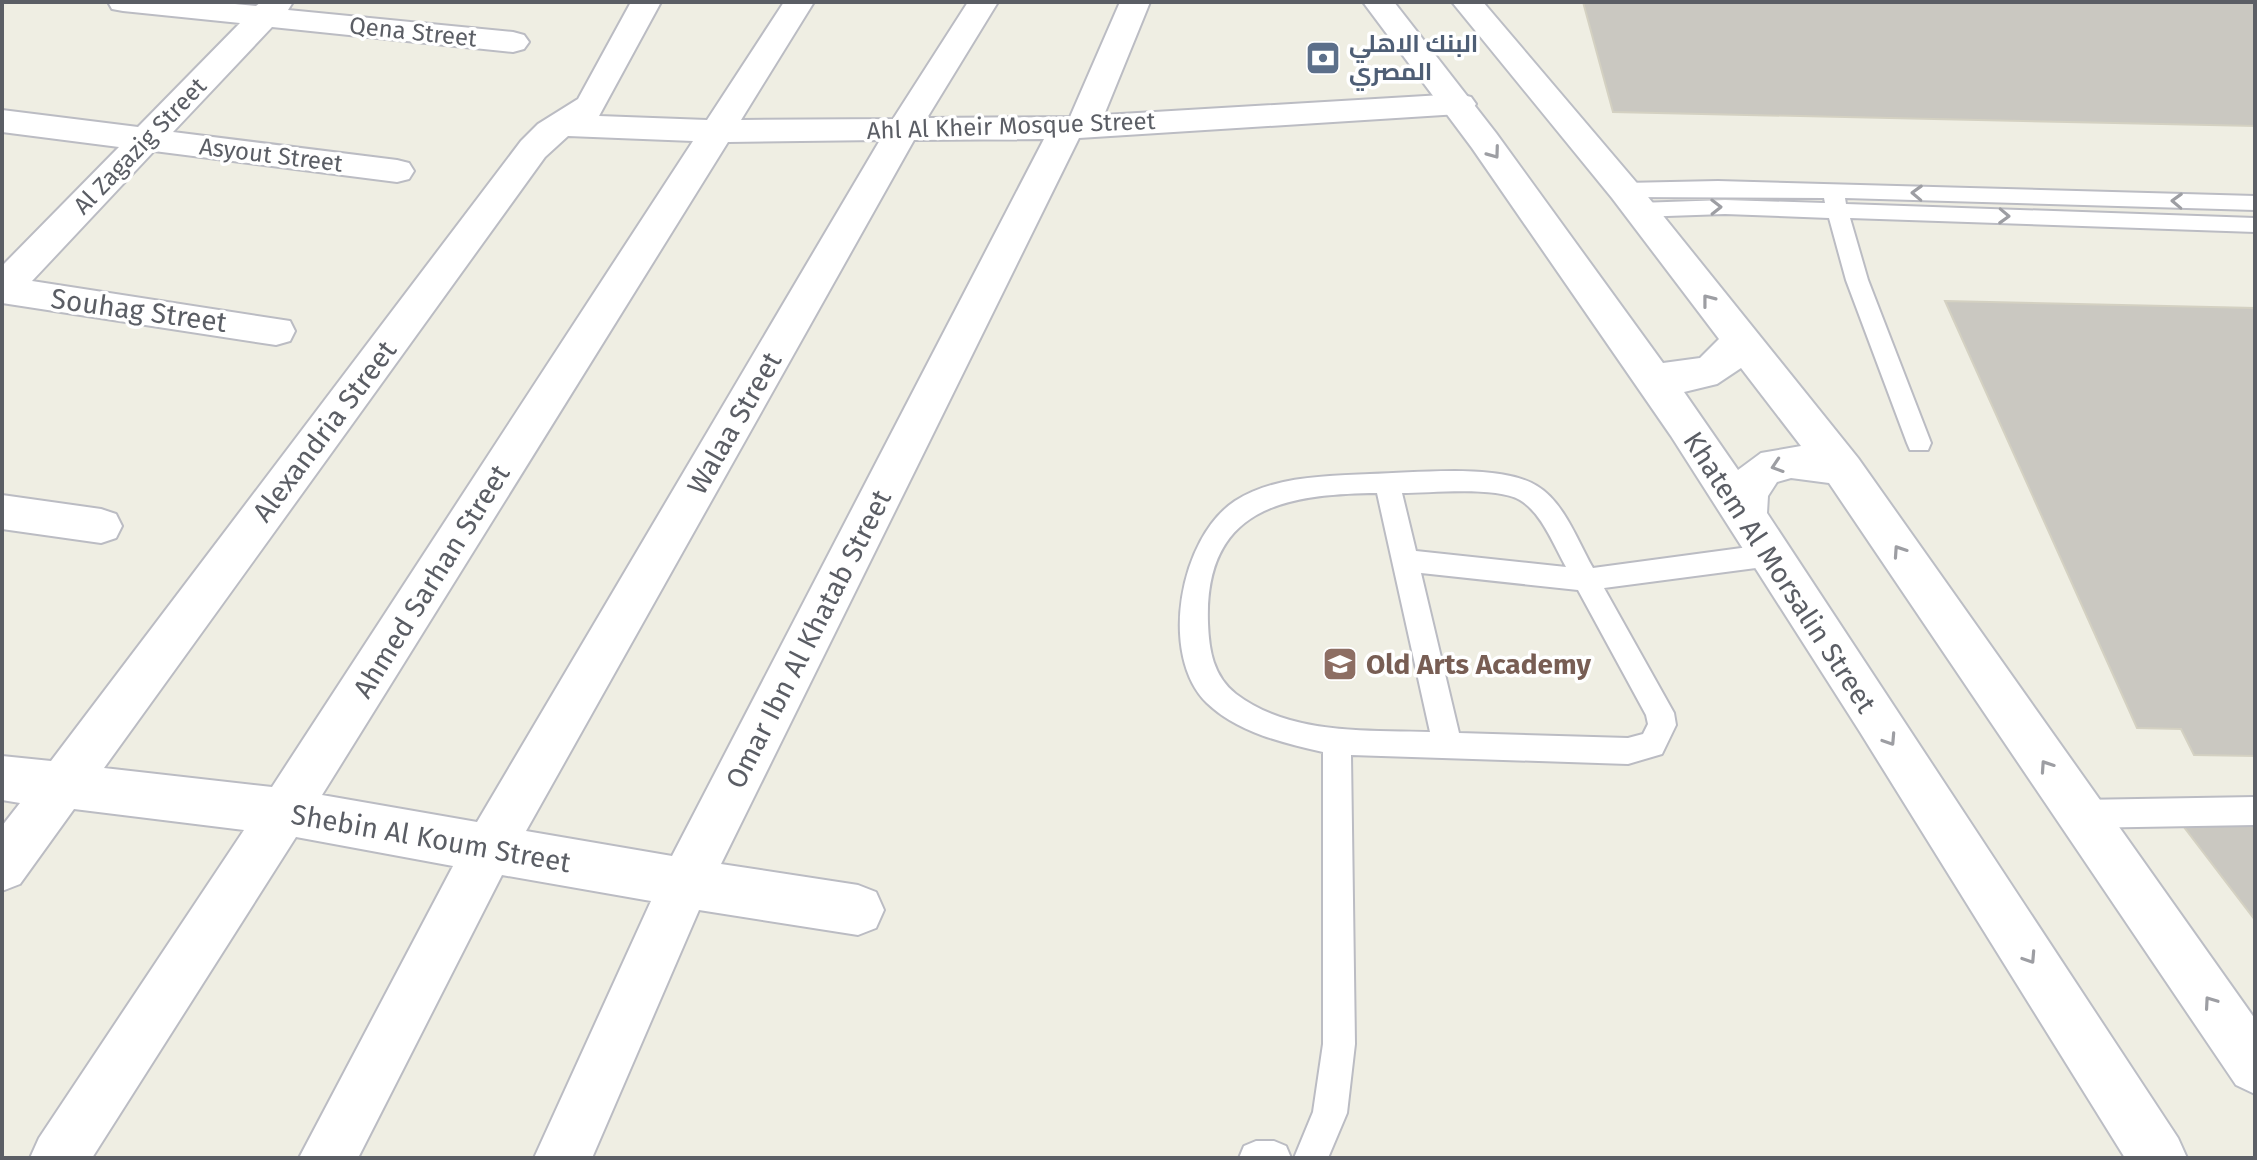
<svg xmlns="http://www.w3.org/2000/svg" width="2257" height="1160" font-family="'Fira Sans',Cairo,sans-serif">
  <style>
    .building { fill: #cac8c1; stroke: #d4d1c2; stroke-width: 2 }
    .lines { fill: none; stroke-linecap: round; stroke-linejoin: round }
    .service-casing { stroke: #bbbcc3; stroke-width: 4 }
    .minor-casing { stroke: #bbbcc3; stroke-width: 4 }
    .secondary-casing { stroke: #bcbec5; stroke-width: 4 }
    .service { fill: #fff; fill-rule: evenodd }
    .minor { fill: #fff; fill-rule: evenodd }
    .secondary { fill: #fff; fill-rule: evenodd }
    .oneway { stroke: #9d9ea3 }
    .labels { text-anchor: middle; stroke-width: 7; stroke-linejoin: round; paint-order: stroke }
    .far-street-label { font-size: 24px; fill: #5b5e65; stroke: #fff }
    .far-service-label { font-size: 24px; font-weight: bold; fill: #4e5e75; stroke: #fff; text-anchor: start }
    .street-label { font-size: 28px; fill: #5b5e65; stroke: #fff }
    .education-label { font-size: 28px; font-weight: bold; fill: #785e54; stroke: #fff; text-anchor: start }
  </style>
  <rect width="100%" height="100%" fill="#efeee3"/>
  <path class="building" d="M1583,2H2255V126L1613,112Z
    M1945,301L2255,308V756L2194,755L2181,729L2137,728Z
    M2174,814L2255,815V920Z"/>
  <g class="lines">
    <g class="service-casing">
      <path id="service" d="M1718,181L2255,196V210L1845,198L1846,204L2255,218V232L1850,218L1868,280L1931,443L1928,450H1910L1907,443L1846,280L1829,218L1725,214L1638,217L1627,210L1638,203L1725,200L1825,203L1824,198L1624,197L1614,190L1624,183Z
        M1370,474C1414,473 1501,463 1537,486C1564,502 1578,542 1593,568L1771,544L1780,547L1784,555L1780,563L1771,566L1604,588L1674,713L1676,725L1662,754L1628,764L1351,755L1355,1044L1347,1113L1328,1158H1294L1313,1112L1323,1044V752C1283,743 1237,732 1207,703C1158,655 1180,537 1235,501C1274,476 1326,476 1370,474ZM1377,493L1430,732C1366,730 1290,735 1236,694C1213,676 1209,650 1208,623C1204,509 1282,494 1377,493ZM1402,493C1431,493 1496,486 1520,500C1542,513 1554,546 1566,567L1416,551ZM1421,573L1578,590L1646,715L1648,724L1643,734L1628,738L1459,733Z
        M2255,797V825L2079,828L2069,824L2064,814L2069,804L2079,800Z
        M1256,1141H1274L1286,1146L1291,1158H1239L1244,1146Z"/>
    </g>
    <g class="minor-casing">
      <path id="minor" d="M108,2H214L256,6L261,2H293L288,10L513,32L524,35L529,42L524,49L513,52L272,27L173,132L397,160L409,163L414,171L409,179L397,182L154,151L32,281L290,321L295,331L290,341L276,345L2,303V266L119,147L2,132V110L138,127L240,23L123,11L112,9Z
        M631,2H661L599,116L707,120L784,2H814L741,120L893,119L968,2H998L927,118L1070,117L1120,2H1150L1104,115L1459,94L1471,97L1476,104L1471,111L1459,114L1079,138L721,864L858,885L876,892L884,910L876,928L858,935L699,910L592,1158H534L651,901L502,875L358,1158H299L453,866L296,837L92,1158H30L39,1138L244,830L74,809L20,884L2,891V826L20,803L2,800V756L51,761L521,141L538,124L578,99ZM568,136L693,141L272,787L104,768L545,157ZM1044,139L672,856L526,831L914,140ZM880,140L477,822L322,795L728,142Z
        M2,495L101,509L116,514L122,526L116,538L101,543L2,529Z"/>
    </g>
    <g class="secondary-casing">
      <path id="secondary" d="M1363,2H1394L1496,133L1663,363L1700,358L1719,339L1612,198L1452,2H1483L1636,182L1858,458L2255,1019V1094L2236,1085L1829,483L1791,478L1777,482L1768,496L1767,513L2178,1138L2187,1158H2125L1860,732L1671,436L1472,148ZM1741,368L1801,446L1761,453L1738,470L1684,392L1717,384Z"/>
    </g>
    <use href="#service" class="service"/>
    <use href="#minor" class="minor"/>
    <use href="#secondary" class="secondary"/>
  </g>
  <defs><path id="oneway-chevron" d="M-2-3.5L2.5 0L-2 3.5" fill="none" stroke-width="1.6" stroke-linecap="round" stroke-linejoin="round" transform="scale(2)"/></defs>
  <g class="oneway">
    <use href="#oneway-chevron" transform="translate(1494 153) rotate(54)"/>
    <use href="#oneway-chevron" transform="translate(1917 193) rotate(-178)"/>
    <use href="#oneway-chevron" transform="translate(2177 201) rotate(-178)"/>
    <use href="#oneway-chevron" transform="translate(1716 207) rotate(-1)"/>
    <use href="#oneway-chevron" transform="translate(2004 216) rotate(2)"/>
    <use href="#oneway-chevron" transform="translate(1708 300) rotate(-128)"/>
    <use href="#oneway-chevron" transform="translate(1777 466) rotate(162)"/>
    <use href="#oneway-chevron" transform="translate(1899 551) rotate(-124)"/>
    <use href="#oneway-chevron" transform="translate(1890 740) rotate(57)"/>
    <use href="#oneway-chevron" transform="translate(2046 766) rotate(-124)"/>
    <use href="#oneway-chevron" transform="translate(2030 958) rotate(57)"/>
    <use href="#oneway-chevron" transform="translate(2210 1002) rotate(-125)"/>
  </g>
  <defs>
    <g id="bank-square" transform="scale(1.8)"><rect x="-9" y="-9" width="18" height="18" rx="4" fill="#5c6f8a" stroke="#fff"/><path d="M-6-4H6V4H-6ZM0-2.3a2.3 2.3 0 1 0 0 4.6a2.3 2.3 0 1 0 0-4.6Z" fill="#fff"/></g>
    <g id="university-square" transform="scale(1.8)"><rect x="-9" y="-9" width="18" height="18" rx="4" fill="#8d6e63" stroke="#fff"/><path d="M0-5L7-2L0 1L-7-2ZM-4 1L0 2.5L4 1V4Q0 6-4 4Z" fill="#fff"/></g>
  </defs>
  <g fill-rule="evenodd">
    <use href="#bank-square" x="1323" y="58"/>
    <use href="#university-square" x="1340" y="664"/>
  </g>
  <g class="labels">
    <g class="far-street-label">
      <text transform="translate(413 32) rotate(6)" y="8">Qena Street</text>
      <text transform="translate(1011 126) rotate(-2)" y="8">Ahl Al Kheir Mosque Street</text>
      <text transform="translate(140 146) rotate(-46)" y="8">Al Zagazig Street</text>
      <text transform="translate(271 155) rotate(7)" y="8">Asyout Street</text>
    </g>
    <g class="far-service-label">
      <text x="1349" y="52">البنك الاهلي<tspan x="1349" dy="28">المصري</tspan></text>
    </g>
    <g class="street-label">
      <text transform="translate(139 310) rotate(8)" y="10">Souhag Street</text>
      <text transform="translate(734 423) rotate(-60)" y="10">Walaa Street</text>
      <text transform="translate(324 431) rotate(-53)" y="10">Alexandria Street</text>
      <text transform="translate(1780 572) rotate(57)" y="10">Khatem Al Morsalin Street</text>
      <text transform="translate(431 581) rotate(-58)" y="10">Ahmed Sarhan Street</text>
      <text transform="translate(808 639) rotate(-63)" y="10">Omar Ibn Al Khatab Street</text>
      <text transform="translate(431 838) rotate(10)" y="10">Shebin Al Koum Street</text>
    </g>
    <g class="education-label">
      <text x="1366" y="674">Old Arts Academy</text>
    </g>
  </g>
  <rect width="2257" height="1160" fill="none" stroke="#5b5e65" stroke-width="8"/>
</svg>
